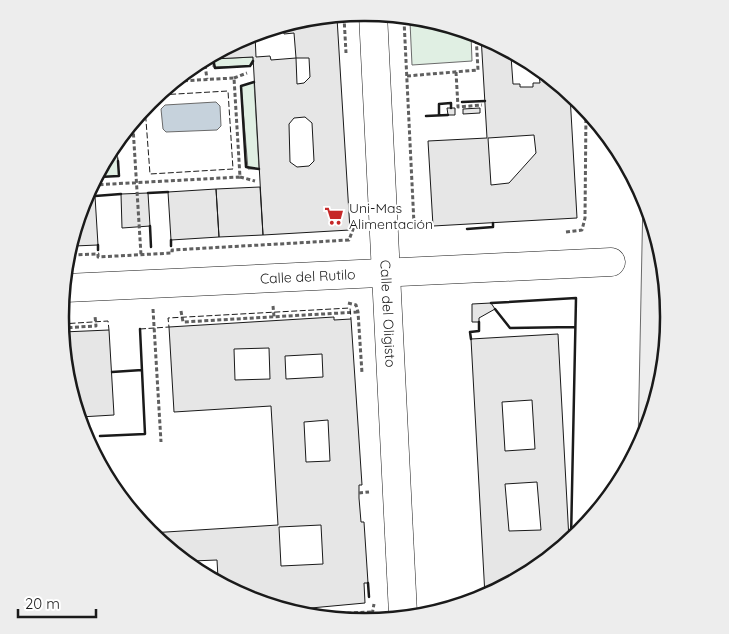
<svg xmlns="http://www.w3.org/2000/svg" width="729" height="634" font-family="Quicksand,sans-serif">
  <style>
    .green { fill: #e0efe3; stroke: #6a6a6a }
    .parking { fill: #ededed; stroke: #6a6a6a }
    .water { fill: #c6d2dc; stroke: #6a6a6a }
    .building { fill: #e6e6e6; stroke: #1a1a1a; fill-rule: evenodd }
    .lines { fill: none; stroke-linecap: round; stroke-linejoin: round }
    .minor-casing { stroke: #1a1a1a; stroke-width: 29 }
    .path { stroke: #5f5f5f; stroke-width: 3; stroke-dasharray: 4 2.5; stroke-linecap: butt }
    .minor { stroke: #fff; stroke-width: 28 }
    .fence { stroke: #1a1a1a; stroke-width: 1; stroke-dasharray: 6 2.5; stroke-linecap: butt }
    .wall { stroke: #1a1a1a; stroke-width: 2.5 }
    .labels { text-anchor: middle; stroke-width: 4; stroke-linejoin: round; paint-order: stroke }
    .poi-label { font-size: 14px; fill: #1a1a1a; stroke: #fff; text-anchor: start }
    .street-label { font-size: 14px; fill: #1a1a1a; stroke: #fff }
    .rim { fill: none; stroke: #1a1a1a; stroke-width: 2.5 }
  </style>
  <rect width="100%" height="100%" fill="#fff"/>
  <path class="green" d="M410,22L471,34L472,61L412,65Z
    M253,57V64L250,66L213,67V59Z
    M254,82L259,169H248L241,86Z
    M117,149L119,176L99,177Z"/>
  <path class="parking" d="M643,197L669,317L646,434L638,445Z"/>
  <path class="water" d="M216,102L220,106L221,126L217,130L166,132L163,129L161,109L165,105Z"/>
  <path class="building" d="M337,18L350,230L263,235L253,57L213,59L248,36L255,34L256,57L270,56L271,60L296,58L294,33L284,34L283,29ZM296,58H309L310,77L304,83L297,84ZM305,117L312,123L314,161L309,166L297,167L290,162L289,124L294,118Z
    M481,36L511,56L513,84H520V87H533V83H540L539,75L570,95L577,218L433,226L428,141L487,138ZM534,135L536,153L509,183L491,185L488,138Z
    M447,108H455V115H448Z
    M480,108V113L463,114V109Z
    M260,187L263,235L219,237L216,189Z
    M216,189L219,237L171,240L168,192Z
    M148,193L150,226L122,228L121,194Z
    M86,196H95L98,245L74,246Z
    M491,303L495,309L479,318V322H472V304Z
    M334,317V320L351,319L362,485H359V498L361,522H364L368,583H364L365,603L300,609L248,598L218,578L217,560L192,561L150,533L278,525L271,406L174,412L169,327ZM269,348L270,379L235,380L234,349ZM322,354L323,377L286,379L285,356ZM328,420L330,461L306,462L304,422ZM321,525L323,564L281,566L279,527Z
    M109,330L114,415L80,417L63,332Z
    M558,334L569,540L485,596L471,339ZM532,400L535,449L505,451L502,402ZM537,482L541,530L509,531L505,484Z"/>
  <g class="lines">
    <g class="minor-casing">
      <g id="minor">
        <path id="s1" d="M373,14L403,614"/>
        <path id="s2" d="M66,288L611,262"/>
      </g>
    </g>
    <path class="path" d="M344,17L346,53
      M404,20L414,224H411
      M205,65L207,79
      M456,72L458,107L482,105
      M407,76L478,70L476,35
      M234,78L247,73
      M133,127L141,255
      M240,177L255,181
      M93,185L240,177L234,78L180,81
      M566,232L582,230L585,218L586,111
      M72,255L98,254V257L172,253V250L349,240L355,224
      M348,303L356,305L358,312L362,373
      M273,306L274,317
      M153,309L161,442
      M181,311L183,322L358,312
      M60,317H70
      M62,328L96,326L95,316
      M359,493L369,492
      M328,614L371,612
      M371,620L374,604"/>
    <use href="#minor" class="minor"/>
    <path class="fence" d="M145,107L150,174L233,169L228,91L159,95
      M117,149L118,161
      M61,324L108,321L109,330
      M140,329L169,327L168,318L350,308L351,319"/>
    <path class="wall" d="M213,59L215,68L250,66L253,61
      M254,82L241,86L246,167L259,169
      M462,102L485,101
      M439,115V104L451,103V108
      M426,116L448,115
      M99,177L119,176L118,161
      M148,193L168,192
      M95,196L121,194
      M150,226L151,247
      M467,229L493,227V223
      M171,240V246
      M98,245V250
      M491,303L576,298L571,539
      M495,309L510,328L575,327
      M471,339L470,332L479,331V322
      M112,372L142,370
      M100,436L145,434L140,329
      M368,583L369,597"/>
  </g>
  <defs>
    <g id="supermarket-bare" transform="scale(1.5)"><path d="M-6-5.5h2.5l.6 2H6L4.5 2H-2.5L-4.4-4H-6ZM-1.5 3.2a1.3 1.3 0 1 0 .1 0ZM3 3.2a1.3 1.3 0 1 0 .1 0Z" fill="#c62828" stroke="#fff" stroke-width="2.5" paint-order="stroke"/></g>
  </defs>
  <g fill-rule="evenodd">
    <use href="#supermarket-bare" x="334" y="216"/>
  </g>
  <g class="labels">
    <g class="poi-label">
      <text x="349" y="213">Uni-Mas<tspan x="349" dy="16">Alimentación</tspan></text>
    </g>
    <g class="street-label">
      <text dy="5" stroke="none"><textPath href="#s2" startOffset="242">Calle del Rutilo</textPath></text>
      <text dy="5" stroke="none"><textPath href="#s1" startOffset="300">Calle del Oligisto</textPath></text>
    </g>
  </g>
  <path d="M0 0H729V634H0ZM364 21H365A295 295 0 0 1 660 316V318A295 295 0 0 1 365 613H364A295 295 0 0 1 69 318V316A295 295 0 0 1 364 21Z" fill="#ededed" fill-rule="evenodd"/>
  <path class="rim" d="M364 21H365A295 295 0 0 1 660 316V318A295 295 0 0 1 365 613H364A295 295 0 0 1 69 318V316A295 295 0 0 1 364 21Z"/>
  <path d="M18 609v8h78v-8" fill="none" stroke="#1a1a1a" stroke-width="2.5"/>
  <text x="25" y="609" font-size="15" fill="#1a1a1a" stroke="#ffffff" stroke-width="4" paint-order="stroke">20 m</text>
</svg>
